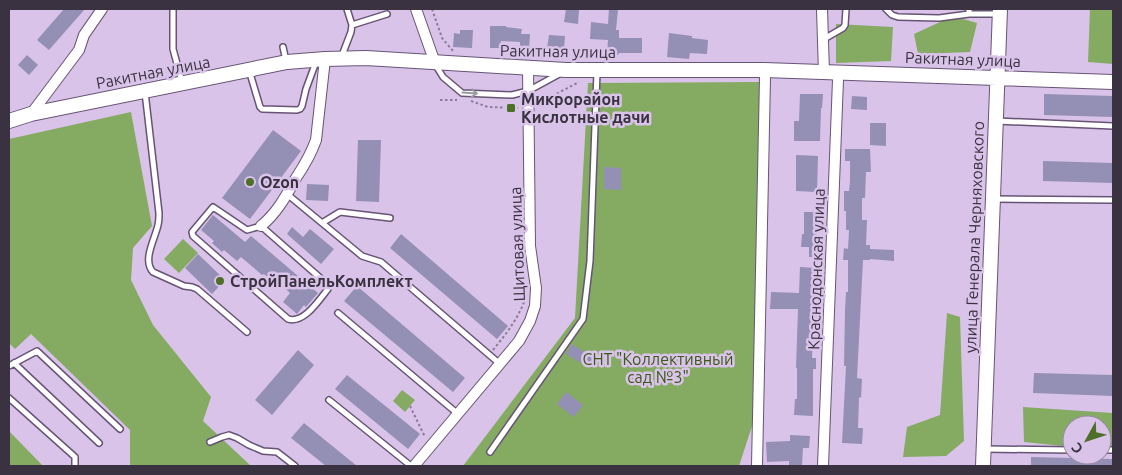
<svg xmlns="http://www.w3.org/2000/svg" width="1122" height="475" font-family="Ubuntu,sans-serif">
  <style>
    .green { fill: #85aa62 }
    .building { fill: #948fb5 }
    .lines { fill: none; stroke-linecap: round; stroke-linejoin: round }
    .service-casing { stroke: #675475; stroke-width: 8 }
    .minor-casing { stroke: #675475; stroke-width: 12 }
    .tertiary-casing { stroke: #675475; stroke-width: 16 }
    .path { stroke: #8b7c96; stroke-width: 2; stroke-dasharray: 2.5 2.5; stroke-linecap: butt }
    .service { stroke: #fff; stroke-width: 5 }
    .minor { stroke: #fff; stroke-width: 10 }
    .tertiary { stroke: #fff; stroke-width: 14 }
    .oneway { stroke: #9c98a0 }
    .poi-dot { fill: #4d6f27; stroke: #d9c3e9; stroke-width: 2 }
    .labels { text-anchor: middle; stroke-width: 5; stroke-linejoin: round; paint-order: stroke }
    .street-label { font-size: 16px; fill: #3a3240; stroke: #d9c3e9 }
    .poi-label { font-size: 16px; font-weight: bold; fill: #3a3240; stroke: #d9c3e9; text-anchor: start }
    .park-label { font-size: 16px; fill: #3a5914; stroke: #d9c3e9 }
  </style>
  <rect width="100%" height="100%" fill="#d9c3e9"/>
  <path class="green" d="M1090,9H1113V64L1088,62Z
    M953,16L977,23L970,52L918,54L914,34Z
    M836,24L893,27L891,61L836,63Z
    M760,82L754,420L739,466H463L575,318L588,83Z
    M131,112L152,226L133,248L131,280L153,325L211,397L203,421L251,466H130V430L31,334L15,349L9,343V139Z
    M183,239L198,253L179,273L164,259Z
    M947,313L960,317L964,441L946,456L903,457L907,427L940,415Z
    M402,390L415,400L405,412L393,401Z
    M1023,407L1113,413V450L1102,449V425H1072V447L1024,442Z
    M9,431L43,466H9Z"/>
  <path class="building" d="M64,9H85L49,50L37,40Z
    M566,9L579,10L578,24L564,22Z
    M609,9H618L616,30H619V38H642V53H619L618,55H607L608,40L590,39L591,22L608,24Z
    M490,26H506V27L522,29L521,34H530L529,50H520V42L501,41V48H490Z
    M460,30H473L472,48L453,47L454,33L460,34Z
    M669,33L692,36V38L708,40L707,54L690,53L689,59L667,57Z
    M549,35L565,36L564,50L547,49Z
    M27,55L38,65L29,75L18,65Z
    M800,94H823L822,108H821L820,141H794V121H799Z
    M1044,94L1113,96V117L1044,115Z
    M852,96L867,97V110L851,109Z
    M870,123H886V146L870,145Z
    M273,130L301,151L250,219L222,198Z
    M358,140H381L379,202L356,201Z
    M845,149H870L871,172H866L865,198H862V220H867L866,245H870V249L894,250V261L870,259V260H863L857,378L862,379L861,398L859,397L858,428H863L862,444L842,443L846,366H844L845,310L846,292H848V260H843L844,248L848,249L849,230H846V211H844V191H849L850,181V161H845Z
    M796,155L818,156L817,192L796,191Z
    M1043,161L1113,163V183L1043,181Z
    M604,167L621,168V190L604,189Z
    M307,184L329,185L328,201L306,200Z
    M804,212H817L816,247H821V257H809V247H801L802,234H804Z
    M213,215L245,242L251,236L318,293L306,307L304,305L297,314L283,302L290,293L278,282L276,284L264,274L262,275L241,257L237,261L224,250L222,252L212,243L214,241L201,230Z
    M292,227L303,237L310,229L334,249L321,264L287,234Z
    M401,234L508,326L497,339L390,248Z
    M198,254L225,280L212,294L185,268Z
    M800,267L816,268L814,295H816L815,321L814,336H813L812,358H816V369H813V416L794,415L795,399H797V368H796L798,309H770L771,292L799,293Z
    M357,286L465,378L453,392L344,301Z
    M572,344L594,358L588,367L566,354Z
    M298,350L314,365L272,415L255,400Z
    M1034,373L1113,375V396L1033,393Z
    M347,375L420,434L408,449L335,389Z
    M566,392L583,405L574,417L557,404Z
    M304,423L357,466H326L291,438Z
    M790,435L810,436L809,448H803L802,465H789V461L767,462L766,442L790,441Z
    M1031,457L1113,459V466H1031Z"/>
  <g class="lines">
    <g class="service-casing">
      <path id="service" d="M173,9V49L182,82
        M886,9L892,15L898,17L939,18L969,14V9
        M969,14H999
        M352,25L387,14
        M824,39L843,28L845,25L846,9
        M283,47L286,61
        M341,58L351,32L352,25L347,9
        M435,64L443,77L462,93L512,95L528,91L561,73
        M249,70L260,107L262,109L297,110L300,109L302,106L306,89L316,62
        M145,92L159,213C159,217 159,221 158,225C155,239 142,260 153,272L184,286L192,287L197,289L247,332
        M996,121L1113,126
        M287,194L362,256L381,262L500,364
        M993,199L1113,200
        M213,207L247,230L261,226L326,283L328,286V289C319,300 304,324 288,319L193,236L192,232Z
        M322,223L340,212L390,218
        M338,313L458,414
        M14,363L99,443
        M9,366L37,351L120,429
        M9,398L75,457V466
        M329,400L411,466
        M210,442L222,437L229,435L237,438L249,445L263,451L277,452L295,466
        M985,449L1072,450
        M1102,450H1113
        M490,452L583,319L590,261L597,72"/>
    </g>
    <g class="minor-casing">
      <path id="minor" d="M416,9L435,63
        M822,9L824,73
        M31,114L79,50L84,35L102,9
        M261,226C277,213 286,196 296,178C304,166 311,154 316,140L325,59
        M414,466L519,341L530,321L535,306L536,288L530,246L528,68
        M757,466L765,78L764,70
        M823,466L838,80L837,73"/>
    </g>
    <g class="tertiary-casing">
      <path id="tertiary" d="M9,121L31,114L287,62L325,59L366,58L566,70H764L1113,82
        M983,466L1000,9"/>
    </g>
    <path class="path" d="M432,9L442,38L453,51
      M440,100H457
      M471,101L488,107L518,108
      M539,103L579,82
      M493,350C506,334 517,320 524,302
      M410,406L425,437"/>
    <use href="#service" class="service"/>
    <use href="#minor" class="minor"/>
    <use href="#tertiary" class="tertiary"/>
  </g>
  <defs><path id="oneway-shaft" d="M-6 0H5M1.5-3L5.5 0L1.5 3" fill="none" stroke-width="1.6" stroke-linecap="round" stroke-linejoin="round" transform="scale(1.25)"/></defs>
  <use class="oneway" href="#oneway-shaft" transform="translate(470 93) rotate(4)"/>
  <g class="poi-dot">
    <rect x="506" y="103" width="10" height="10" rx="2.5"/>
    <circle cx="250" cy="182" r="5"/>
    <circle cx="220" cy="281" r="5"/>
  </g>
  <g class="labels">
    <g class="street-label">
      <text transform="translate(558 51) rotate(1)" y="6">Ракитная улица</text>
      <text transform="translate(963 59) rotate(2)" y="6">Ракитная улица</text>
      <text transform="translate(153 72) rotate(-11)" y="6">Ракитная улица</text>
      <text transform="translate(974 237) rotate(-88)" y="6">улица Генерала Черняховского</text>
      <text transform="translate(517 244) rotate(-92)" y="6">Щитовая улица</text>
      <text transform="translate(816 269) rotate(-88)" y="6">Краснодонская улица</text>
    </g>
    <g class="poi-label">
      <text x="521" y="105">Микрорайон<tspan x="521" dy="18">Кислотные дачи</tspan></text>
      <text x="260" y="188">Ozon</text>
      <text x="230" y="287">СтройПанельКомплект</text>
    </g>
    <g class="park-label">
      <text x="658" y="365">СНТ "Коллективный<tspan x="658" dy="18">сад №3"</tspan></text>
    </g>
  </g>
  <rect width="1122" height="475" fill="none" stroke="#3a3240" stroke-width="20"/>
  <g transform="translate(1087 440) rotate(230)"><circle r="24" fill="#d9c3e9" stroke="#9989a5"/>
  <path d="M0-4L9 19L0 12L-9 19Z" fill="#4d6f27"/>
  <text y="-8" font-size="14" font-weight="bold" text-anchor="middle" fill="#3a3240">С</text>
  </g>
</svg>
